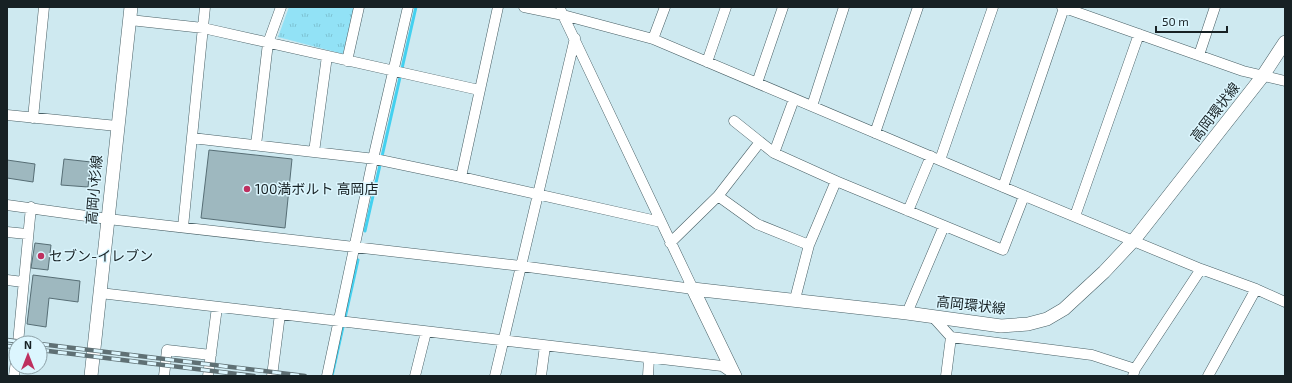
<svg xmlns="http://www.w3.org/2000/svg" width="1292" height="383" font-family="'Exo 2','Noto Sans JP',sans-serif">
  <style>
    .grass { fill: url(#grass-tufts) }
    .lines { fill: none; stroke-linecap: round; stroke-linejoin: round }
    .stream { stroke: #43d1f0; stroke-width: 3 }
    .building { fill: #9eb8bf; stroke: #576e75 }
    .minor-casing { stroke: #496066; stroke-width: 11 }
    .major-casing { stroke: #496066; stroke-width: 14 }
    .minor { stroke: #fff; stroke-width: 10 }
    .major { stroke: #fff; stroke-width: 13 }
    .rail-casing { stroke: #5f7074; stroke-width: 4.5 }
    .rail { stroke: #dcf6fe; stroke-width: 3; stroke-dasharray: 9; stroke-linecap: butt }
    .poi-dot { fill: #be305f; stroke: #dcf6fe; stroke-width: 1.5 }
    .labels { text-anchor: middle; stroke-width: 3; stroke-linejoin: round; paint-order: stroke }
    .street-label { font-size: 14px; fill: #172124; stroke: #dcf6fe }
    .poi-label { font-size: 14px; fill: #172124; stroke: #dcf6fe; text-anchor: start }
  </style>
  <defs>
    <pattern id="grass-tufts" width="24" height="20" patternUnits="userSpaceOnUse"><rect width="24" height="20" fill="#92e2f6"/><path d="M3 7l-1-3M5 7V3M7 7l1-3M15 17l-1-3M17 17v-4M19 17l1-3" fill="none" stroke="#7dc2d3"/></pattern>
  </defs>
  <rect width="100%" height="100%" fill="#cee9f0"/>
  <path class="grass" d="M289,7H354L343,54L278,37Z"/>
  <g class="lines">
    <path class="stream" d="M365,231L416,7
      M332,376L358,260"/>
  </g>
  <path class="building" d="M209,150L292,159L285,228L201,218Z
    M64,159L91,162L88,187L61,185Z
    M7,160L35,164L33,182L7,178Z
    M35,243L51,245L48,270L31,268Z
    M33,275L80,281L78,302L49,298L46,327L27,324Z"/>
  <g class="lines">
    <g class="minor-casing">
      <path id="minor" d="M524,7L563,15L653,39L1003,187L1201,269L1256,289L1285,302
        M1062,7L1243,71L1285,81
        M561,11L693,289
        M130,20L203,28L479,90
        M653,39L665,7
        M1199,55L1215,7
        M347,61L359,7
        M707,62L726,7
        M757,83L783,7
        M812,106L844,7
        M7,115L117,126
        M33,118L44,7
        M734,121L774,153L836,181L1003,250L1024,196
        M875,133L918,7
        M192,138L375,159L461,177L661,222
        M256,145L268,43L281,7
        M314,152L327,56
        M774,153L794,99
        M940,160L993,7
        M461,177L498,7
        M1003,187L1064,8
        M718,196L757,224L809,245
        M7,205L108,219L521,266L693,289
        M908,211L931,156
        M1075,216L1139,34
        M183,227L205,7
        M7,232L27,234
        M670,243L718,196L760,142
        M7,280L23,282
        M100,293L722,366L735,375
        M795,299L809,245L836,181
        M907,313L944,226
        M933,317L951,337L1092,355L1135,369
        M18,343L31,207
        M14,376L16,361
        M164,376L167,350L211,355
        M208,376L217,307
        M272,376L280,314
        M327,376L373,159L408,7
        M415,376L426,332
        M495,376L575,38
        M541,376L545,346
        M648,376L649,358
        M946,376L951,337
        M1133,376L1135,369L1201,269
        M1208,376L1256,289"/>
    </g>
    <g class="major-casing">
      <path id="major" d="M693,289L907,313L1001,326L1028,324L1047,319L1064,309L1104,272L1134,240L1262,77L1285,42
        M693,289L735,376
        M91,376L131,7"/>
    </g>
    <use href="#minor" class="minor"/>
    <use href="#major" class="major"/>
    <g class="rail-casing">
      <path id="rail" d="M7,340L31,343
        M40,344L305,376
        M7,346L16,347
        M40,350L254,376"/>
    </g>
    <use href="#rail" class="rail"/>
  </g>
  <g class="poi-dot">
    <circle cx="247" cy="189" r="4"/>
    <circle cx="41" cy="256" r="4"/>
  </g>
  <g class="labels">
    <g class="street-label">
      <text transform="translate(1215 112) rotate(-52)" y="5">高岡環状線</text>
      <text transform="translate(94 190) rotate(-85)" y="5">高岡小杉線</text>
      <text transform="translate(971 305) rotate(6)" y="5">高岡環状線</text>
    </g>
    <g class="poi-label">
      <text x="255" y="194">100満ボルト 高岡店</text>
      <text x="49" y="261">セブン-イレブン</text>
    </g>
  </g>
  <rect width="1292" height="383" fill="none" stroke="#172124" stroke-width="16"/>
  <g transform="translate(28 355)"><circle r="19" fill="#dcf6fe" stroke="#8da1a7"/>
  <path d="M0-3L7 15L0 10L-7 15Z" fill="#be305f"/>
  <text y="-6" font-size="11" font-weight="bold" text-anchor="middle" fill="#172124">N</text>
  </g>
  <path d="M1156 26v6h71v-6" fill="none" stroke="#172124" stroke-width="2"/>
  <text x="1162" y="26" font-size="12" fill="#172124" stroke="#dcf6fe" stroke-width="3" paint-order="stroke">50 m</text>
</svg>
